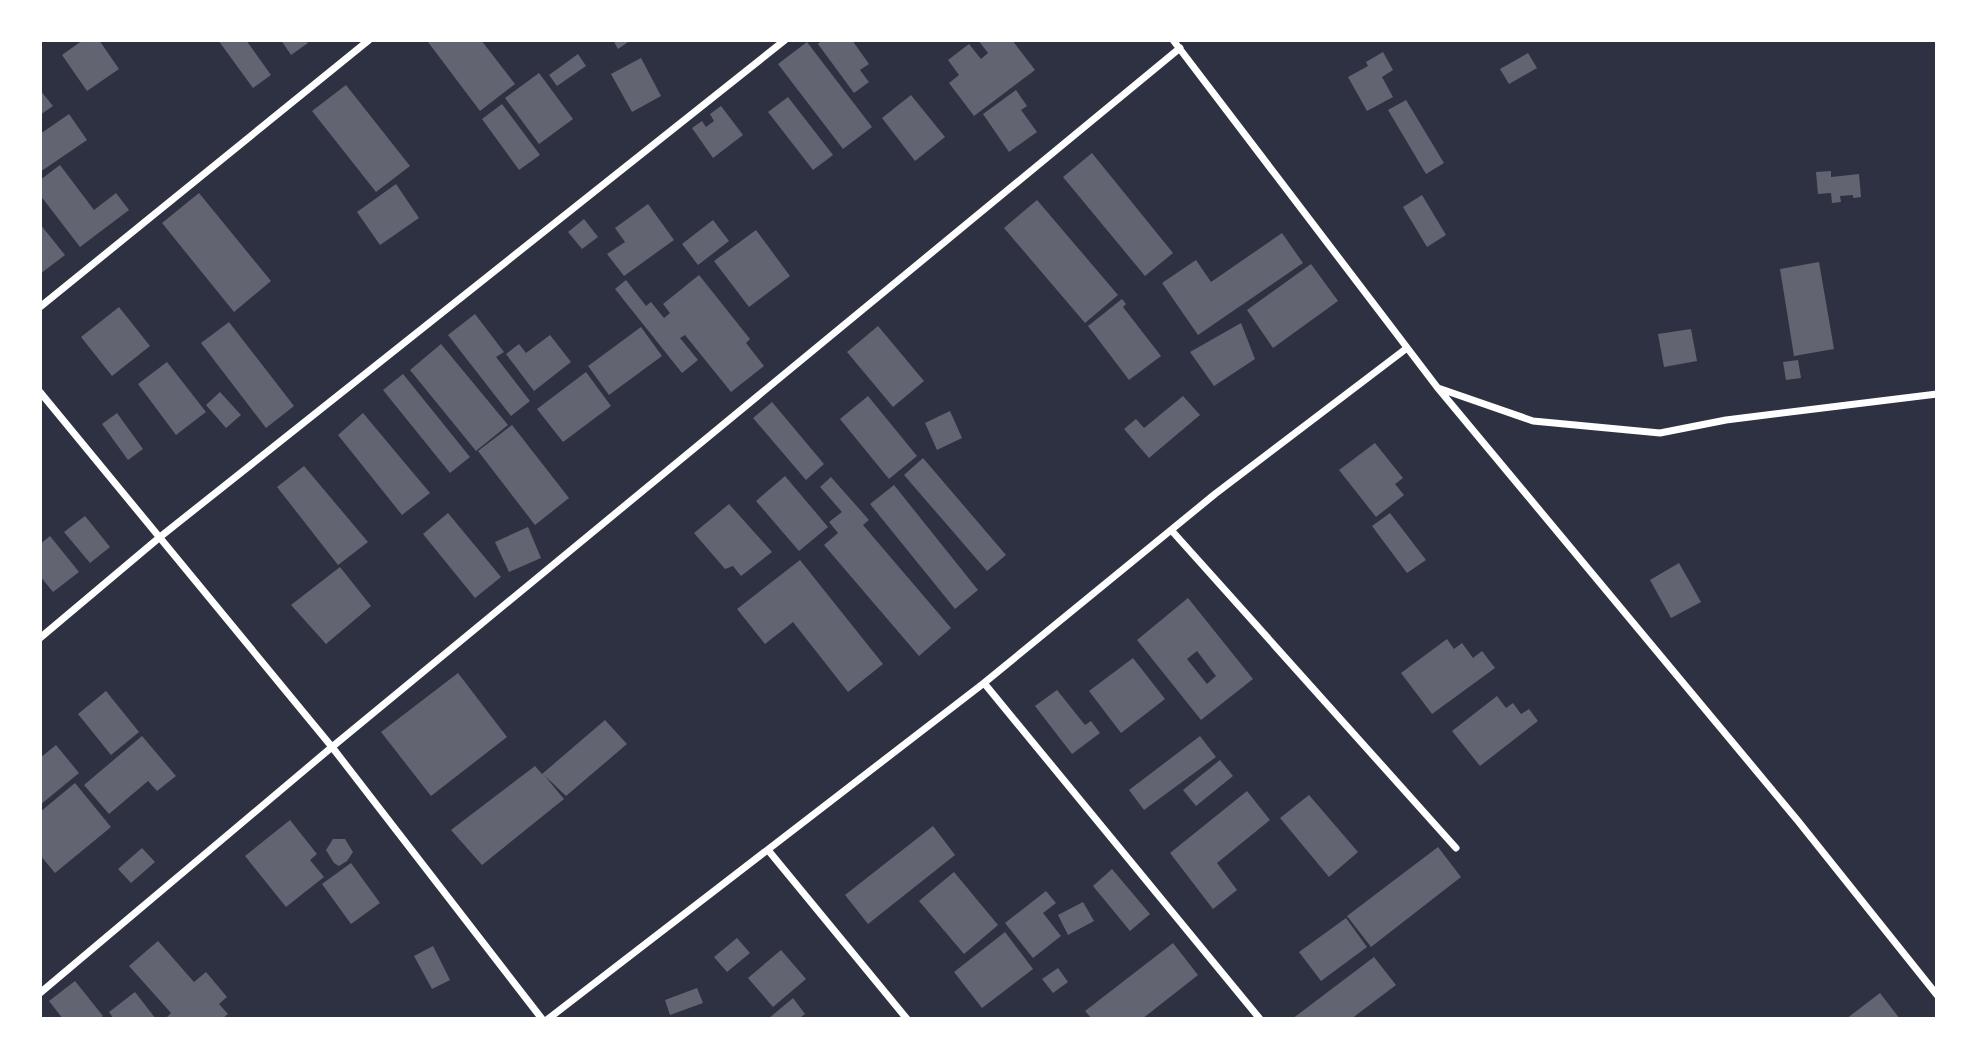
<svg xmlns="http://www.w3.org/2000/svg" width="1977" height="1059" font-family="'Open Sans',sans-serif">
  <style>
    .building { fill: #626471; fill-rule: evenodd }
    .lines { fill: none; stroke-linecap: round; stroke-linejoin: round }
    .minor { stroke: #fff; stroke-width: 7 }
  </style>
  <rect width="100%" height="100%" fill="#2d3142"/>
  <path class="building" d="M83,40H99L119,69L87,91L62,55Z
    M218,40H246L271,75L253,88Z
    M281,40H306L308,43L291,55Z
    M430,40H481L515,84L480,111L428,42Z
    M613,40H631L618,49Z
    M822,40H852L869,64L860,70L869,82L854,93L818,44Z
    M978,40H1012L1035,70L974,116L949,83L959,75L948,60L969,44L981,59L988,53Z
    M807,42L872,127L843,149L778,64Z
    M1383,52L1393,70L1382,77L1393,97L1367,111L1348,77L1368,66L1366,62Z
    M1528,53L1537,68L1509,84L1500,69Z
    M578,54L586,66L557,86L549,75Z
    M641,58L661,96L632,112L611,74Z
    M539,73L573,119L539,144L505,98Z
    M346,85L410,166L376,192L312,111Z
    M40,90L53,106L40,115Z
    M1016,90L1027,106L1021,110L1037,132L1009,152L983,114Z
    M911,95L945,137L915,161L882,118Z
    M788,97L833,155L813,170L768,112Z
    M1406,100L1444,163L1426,174L1388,110Z
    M502,104L540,155L519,170L482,119Z
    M721,106L743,135L713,158L692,128L702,121L706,127L714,121L710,114Z
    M69,114L87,140L40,172V134Z
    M1092,153L1173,253L1145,276L1063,177Z
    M60,165L94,210L116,193L129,210L80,247L40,195V180Z
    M1831,171V177L1859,174L1861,197L1853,198V195L1840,196L1841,202L1832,203L1831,193L1818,194L1816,172Z
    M396,184L419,218L380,245L357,212Z
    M199,193L271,281L234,312L162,223Z
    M1422,195L1446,235L1427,247L1403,207Z
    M1037,200L1118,295L1085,323L1004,228Z
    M648,204L674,240L624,276L607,254L625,242L615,228Z
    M584,219L598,237L582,249L568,232Z
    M713,220L729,241L698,265L682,244Z
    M40,224L65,255L40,274Z
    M756,230L790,276L749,307L714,261Z
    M1282,233L1303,263L1198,335L1162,283L1196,260L1211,282Z
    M1819,262L1834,349L1794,356L1780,269Z
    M1311,264L1338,301L1273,348L1247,310Z
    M699,275L750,339L746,343L764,366L731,392L685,335L680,338L698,360L682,373L615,289L626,280L646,306L651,302L664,318L670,313L663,304Z
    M1122,299L1126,304L1123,307L1161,356L1129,380L1088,326Z
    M119,307L150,346L112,376L81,337Z
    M475,314L504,352L496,357L530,401L511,416L448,335Z
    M229,322L294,406L266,428L201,343Z
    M1241,323L1255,359L1214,386L1190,352Z
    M878,326L924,381L893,407L847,352Z
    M641,327L662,356L609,395L588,366Z
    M1691,329L1697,361L1664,367L1658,334Z
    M550,335L571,362L534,391L506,354L519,344L526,353Z
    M441,344L508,425L476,451L410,370Z
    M1798,360L1801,378L1786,380L1783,362Z
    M167,362L206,412L176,435L138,384Z
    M586,372L611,406L563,442L537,409Z
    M403,374L470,457L450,473L383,390Z
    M220,392L241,415L226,428L206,405Z
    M868,396L917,456L889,479L840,419Z
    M1183,396L1200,415L1149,458L1124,429L1136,419L1144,428Z
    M772,402L824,464L806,480L753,418Z
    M950,411L962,438L937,450L925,423Z
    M117,413L143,449L128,460L102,424Z
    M363,413L430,493L402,515L338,435Z
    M512,425L569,498L535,525L478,451Z
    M1375,443L1403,478L1395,484L1404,495L1376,517L1339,470Z
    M923,458L1006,555L987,571L904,475Z
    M304,466L368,542L338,565L277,487Z
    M785,476L828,527L799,551L756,501Z
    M831,477L869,520L863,525L951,628L919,656L824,545L838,533L829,522L842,512L820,487Z
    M894,485L978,590L955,609L870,504Z
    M729,504L772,552L741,576L733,566L725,569L694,533Z
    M448,513L501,577L475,598L423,534Z
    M1390,513L1426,560L1407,573L1372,526Z
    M85,516L110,547L90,563L64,532Z
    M528,527L541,558L509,572L495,542Z
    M50,536L79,572L53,592L40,576V544Z
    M800,560L883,664L848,692L793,622L765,644L737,609Z
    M1679,563L1701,602L1671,618L1650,580Z
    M340,567L371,606L326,644L291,605Z
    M1188,598L1253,679L1201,720L1137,640ZM1197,651L1216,676L1207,684L1187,659Z
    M1447,639L1454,649L1462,643L1473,658L1482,651L1495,668L1432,714L1401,673Z
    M1133,658L1165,699L1121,733L1089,691Z
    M458,673L507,737L431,796L381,732Z
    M1057,690L1085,725L1091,721L1100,733L1072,754L1035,706Z
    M106,691L139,732L111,755L78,714Z
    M1497,696L1506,708L1513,703L1521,714L1529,709L1538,721L1480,766L1452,731Z
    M605,720L627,744L566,796L544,775L564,799L482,865L451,830L535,766L542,774Z
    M142,736L176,776L157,791L148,781L109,814L84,785Z
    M1200,736L1216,757L1144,810L1129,790Z
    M56,745L79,773L40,805V758Z
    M1220,760L1233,776L1196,806L1183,790Z
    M75,783L111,827L55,873L40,855V812Z
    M1247,791L1270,820L1217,863L1237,890L1213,909L1170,853Z
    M1309,795L1358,852L1329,877L1280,818Z
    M290,820L317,854L310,860L324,877L286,907L245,856Z
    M933,826L955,855L868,924L845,895Z
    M333,839H345L353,852L347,861L339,866L334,863L326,850Z
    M1438,847L1461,877L1371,947L1347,916Z
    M142,848L155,862L131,883L118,869Z
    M351,863L380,903L351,924L322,884Z
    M1112,869L1150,914L1130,931L1093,886Z
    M954,872L998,925L964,954L919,901Z
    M1046,891L1056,903L1043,913L1061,936L1033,958L1005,923Z
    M1083,902L1094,921L1068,935L1058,915Z
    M1346,918L1367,947L1321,981L1299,952Z
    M1005,932L1033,969L982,1008L954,972Z
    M737,938L750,953L727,972L714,957Z
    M158,941L194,982L206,972L227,997L219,1004L228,1014L222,1019H165L171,1013L129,966Z
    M1173,943L1198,975L1142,1019H1092L1085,1011Z
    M433,946L450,980L432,989L414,956Z
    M781,950L806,979L773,1007L748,978Z
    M1374,957L1396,985L1351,1019H1292Z
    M1058,968L1068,982L1053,993L1042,979Z
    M75,981L103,1016L100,1019H63L49,1001Z
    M697,988L703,1003L670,1015L665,1000Z
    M135,992L156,1019H114L109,1012Z
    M1880,993L1900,1019H1846Z
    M793,998L805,1014L801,1017L803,1019H768Z"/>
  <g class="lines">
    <path class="minor" d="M1173,40L1437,387L1798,821L1937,995
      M40,307L369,40
      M1438,388L1533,421L1660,433L1726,420L1937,394
      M40,392L332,747L542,1019
      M1172,531L1456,848
      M40,638L160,537L785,40
      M984,683L1260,1019
      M768,850L907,1019
      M40,993L332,747L1180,48
      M548,1019L984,683L1215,494L1407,348"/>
  </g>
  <rect width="1977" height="1059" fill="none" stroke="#ffffff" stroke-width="84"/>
</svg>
